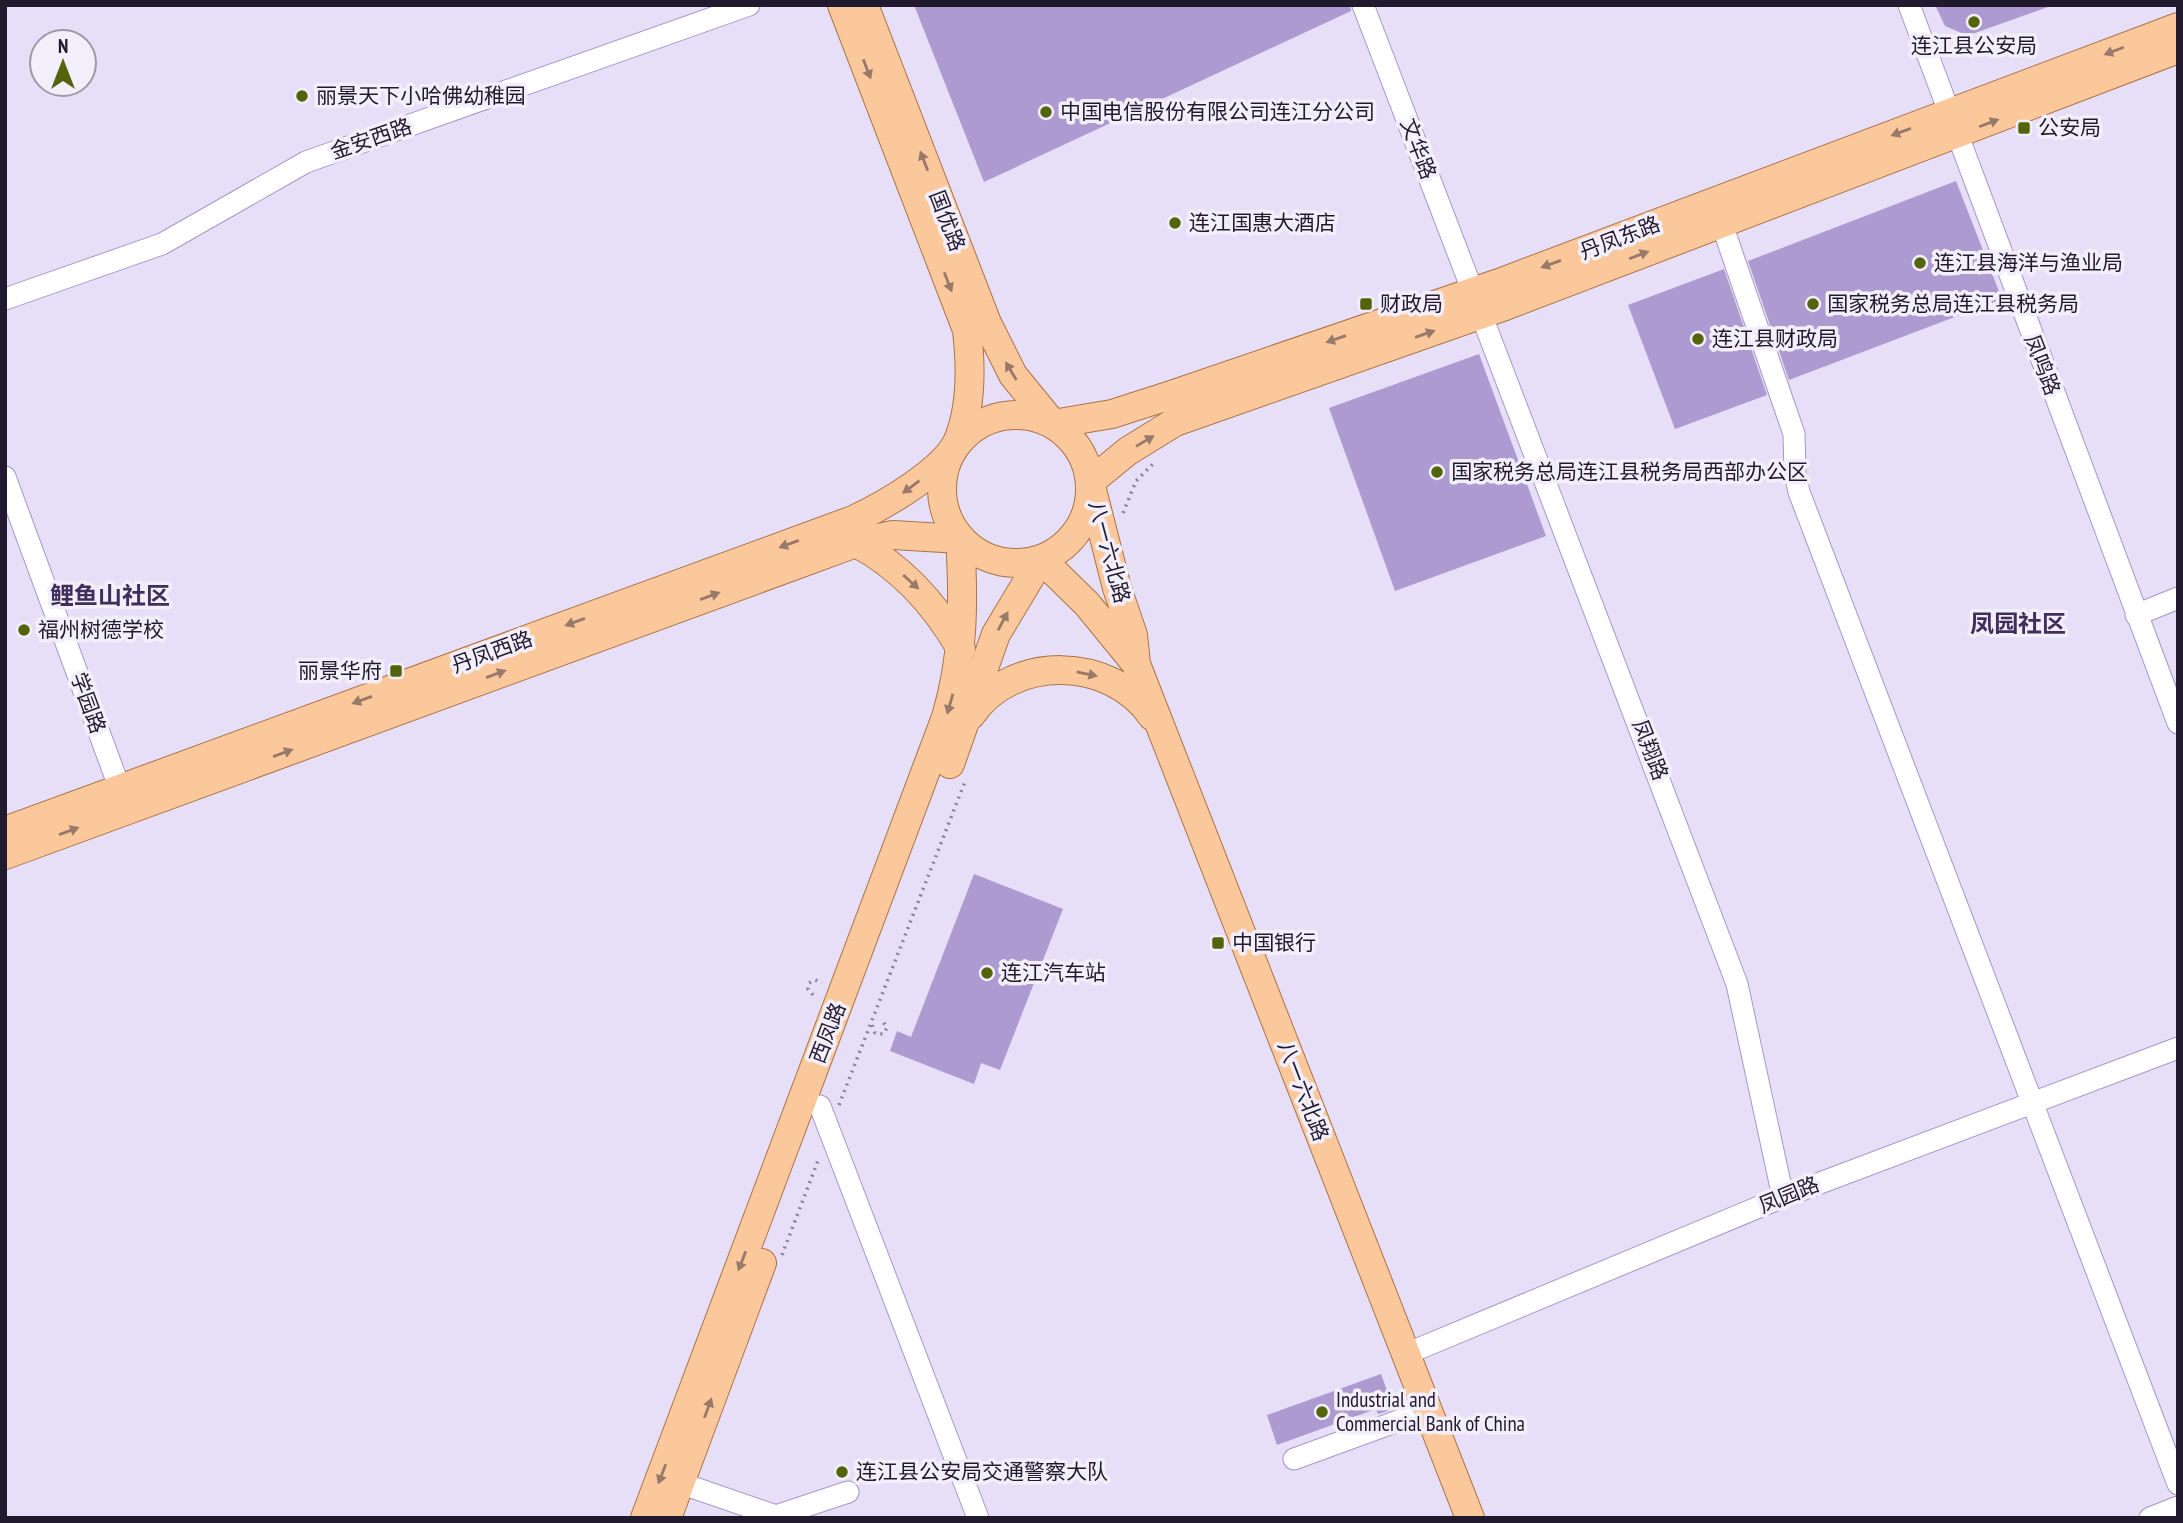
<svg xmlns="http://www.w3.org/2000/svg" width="2183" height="1523" font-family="'PT Sans Narrow','Noto Sans SC',sans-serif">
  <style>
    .building { fill: #ad9ad1 }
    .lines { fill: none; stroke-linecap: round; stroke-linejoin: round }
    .minor-casing { stroke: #a895cc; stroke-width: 23 }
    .major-casing { stroke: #ac7349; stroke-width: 30 }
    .path { stroke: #898198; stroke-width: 3.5; stroke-dasharray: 2 5; stroke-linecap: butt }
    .minor { stroke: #fff; stroke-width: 21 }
    .major { stroke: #fac89b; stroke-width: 28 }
    .oneway { fill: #98796a }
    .poi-dot { fill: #54640c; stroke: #f2effa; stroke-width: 2.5 }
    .labels { text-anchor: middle; stroke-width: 7; stroke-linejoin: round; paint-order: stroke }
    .poi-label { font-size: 21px; fill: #21192e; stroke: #f2effa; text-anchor: start }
    .street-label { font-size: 21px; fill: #21192e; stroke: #f2effa }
    .quarter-label { font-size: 24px; font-weight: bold; fill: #402e5c; stroke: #f2effa }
  </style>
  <rect width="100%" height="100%" fill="#e7dff7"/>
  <path class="building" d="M914,5H1350L1351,11L984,182Z
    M1935,5H2048V7L1975,33L1964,34L1945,26Z
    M1956,181L2002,299L1789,380L1748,261Z
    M1724,269L1767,395L1675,429L1628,305Z
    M1479,354L1546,536L1395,591L1329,408Z
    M974,874L1063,909L1000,1070L981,1063L974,1084L890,1051L897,1031L911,1037Z
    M1381,1374L1392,1404L1391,1410L1378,1414L1376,1409L1277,1445L1267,1415Z"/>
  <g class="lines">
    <g class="minor-casing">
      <path id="minor" d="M1363,5L1473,292
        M1909,5L2178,723
        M1717,210L1794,434L1795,473L1799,492L2178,1484
        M5,299L162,244L306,162L749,5
        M1481,314L1737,984L1783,1197
        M5,477L124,800
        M2136,615L2178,598
        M820,1106L978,1518
        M1406,1354L1783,1197L2178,1048
        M1294,1459L1428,1410
        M680,1483L776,1516L848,1492
        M2150,1518L2178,1507"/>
    </g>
    <g class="major-casing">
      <path id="major" d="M864,5L987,323L1013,375L1053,424
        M942 489a74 74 0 1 1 148 0a74 74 0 1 1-148 0Z
        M1053,424L1112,414L1168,396L1499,283L2178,27
        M1090,482L1128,451L1175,422L1505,306L2178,49
        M1090,482L1117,588L1133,635L1136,664L1470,1518
        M856,543C902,567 935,604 961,649
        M1041,559L1087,604L1136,664
        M971,715C1012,654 1111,656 1152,716
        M950,764L996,634L1041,559
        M5,831L853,520C883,506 947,470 959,438C972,405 971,365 967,330L842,5
        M5,855L856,543L893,535L960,539
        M645,1518L946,717C964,657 964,600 960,539
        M667,1518L762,1263"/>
    </g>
    <path class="path" d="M1123,513L1136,481L1153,464
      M813,995L808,989L809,983L815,980L822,983
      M872,1025L875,1033L883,1034L887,1028L882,1020
      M839,1105L966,779
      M782,1255L819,1158"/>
    <use href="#minor" class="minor"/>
    <use href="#major" class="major"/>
  </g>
  <defs><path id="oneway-solid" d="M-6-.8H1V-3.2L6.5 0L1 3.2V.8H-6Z" transform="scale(1.75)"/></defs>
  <g class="oneway">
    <use href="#oneway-solid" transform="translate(2114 51) rotate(159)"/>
    <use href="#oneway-solid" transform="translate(867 69) rotate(69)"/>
    <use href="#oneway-solid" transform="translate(1989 123) rotate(-21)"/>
    <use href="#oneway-solid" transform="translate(1901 132) rotate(160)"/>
    <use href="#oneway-solid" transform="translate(924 161) rotate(-111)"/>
    <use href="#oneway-solid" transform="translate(1639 255) rotate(-21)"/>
    <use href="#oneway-solid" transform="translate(1551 264) rotate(160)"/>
    <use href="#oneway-solid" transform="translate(948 282) rotate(69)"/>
    <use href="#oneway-solid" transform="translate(1425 334) rotate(-19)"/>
    <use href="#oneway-solid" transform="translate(1336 339) rotate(161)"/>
    <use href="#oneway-solid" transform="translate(1011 371) rotate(-121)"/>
    <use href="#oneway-solid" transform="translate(1145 441) rotate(-31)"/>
    <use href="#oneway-solid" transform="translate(911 487) rotate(143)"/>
    <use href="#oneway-solid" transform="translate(789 544) rotate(160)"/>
    <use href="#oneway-solid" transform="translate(911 582) rotate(42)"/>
    <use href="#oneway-solid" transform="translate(710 596) rotate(-20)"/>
    <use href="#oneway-solid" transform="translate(1003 621) rotate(-62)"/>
    <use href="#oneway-solid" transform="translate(575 622) rotate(160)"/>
    <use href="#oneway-solid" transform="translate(496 674) rotate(-20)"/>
    <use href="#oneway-solid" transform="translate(1087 674) rotate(12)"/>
    <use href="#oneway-solid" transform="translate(362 700) rotate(160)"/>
    <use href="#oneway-solid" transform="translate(950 704) rotate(106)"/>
    <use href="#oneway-solid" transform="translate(283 753) rotate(-20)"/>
    <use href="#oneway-solid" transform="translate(69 831) rotate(-20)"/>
    <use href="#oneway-solid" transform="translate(742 1261) rotate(111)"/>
    <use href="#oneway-solid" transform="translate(708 1408) rotate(-70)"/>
    <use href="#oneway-solid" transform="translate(662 1474) rotate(111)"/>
  </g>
  <g class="poi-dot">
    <circle cx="1974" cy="22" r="7"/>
    <circle cx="302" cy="96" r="7"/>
    <circle cx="1046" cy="112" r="7"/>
    <rect x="2017" y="121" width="14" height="14" rx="3.5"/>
    <circle cx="1175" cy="223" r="7"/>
    <circle cx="1920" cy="263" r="7"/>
    <rect x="1359" y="297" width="14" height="14" rx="3.5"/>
    <circle cx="1813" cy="304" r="7"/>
    <circle cx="1698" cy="339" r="7"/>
    <circle cx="1437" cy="472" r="7"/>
    <circle cx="24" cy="630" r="7"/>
    <rect x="389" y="664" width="14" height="14" rx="3.5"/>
    <rect x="1211" y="936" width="14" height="14" rx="3.5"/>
    <circle cx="987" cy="973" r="7"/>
    <circle cx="1322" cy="1412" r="7"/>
    <circle cx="842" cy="1472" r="7"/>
  </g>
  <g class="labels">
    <g class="poi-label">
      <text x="1974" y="53" text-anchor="middle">连江县公安局</text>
      <text x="316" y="103">丽景天下小哈佛幼稚园</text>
      <text x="1060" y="119">中国电信股份有限公司连江分公司</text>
      <text x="2038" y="135">公安局</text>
      <text x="1189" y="230">连江国惠大酒店</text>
      <text x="1934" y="270">连江县海洋与渔业局</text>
      <text x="1380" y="311">财政局</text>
      <text x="1827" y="311">国家税务总局连江县税务局</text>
      <text x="1712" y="346">连江县财政局</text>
      <text x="1451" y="479">国家税务总局连江县税务局西部办公区</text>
      <text x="38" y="637">福州树德学校</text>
      <text x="382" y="678" text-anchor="end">丽景华府</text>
      <text x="1232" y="950">中国银行</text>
      <text x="1001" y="980">连江汽车站</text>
      <text x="1336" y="1407">Industrial and<tspan x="1336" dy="24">Commercial Bank of China</tspan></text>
      <text x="856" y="1479">连江县公安局交通警察大队</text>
    </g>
    <g class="street-label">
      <text transform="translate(371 139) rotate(-19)" y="7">金安西路</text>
      <text transform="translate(1418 149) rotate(69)" y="7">文华路</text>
      <text transform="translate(947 221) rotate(69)" y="7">国优路</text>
      <text transform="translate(1620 238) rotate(-21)" y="7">丹凤东路</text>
      <text transform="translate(2042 365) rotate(69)" y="7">凤鸣路</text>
      <text transform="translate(1109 552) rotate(75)" y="7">八一六北路</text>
      <text transform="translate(492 652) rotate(-20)" y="7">丹凤西路</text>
      <text transform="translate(88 703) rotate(70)" y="7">学园路</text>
      <text transform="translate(1650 750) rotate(69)" y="7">凤翔路</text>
      <text transform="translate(828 1033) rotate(-69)" y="7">西凤路</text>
      <text transform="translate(1303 1091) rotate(69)" y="7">八一六北路</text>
      <text transform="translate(1789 1195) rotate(-22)" y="7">凤园路</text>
    </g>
    <g class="quarter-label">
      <text x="110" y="604">鲤鱼山社区</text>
      <text x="2018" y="632">凤园社区</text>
    </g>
  </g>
  <rect width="2183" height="1523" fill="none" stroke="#21192e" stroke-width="14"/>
  <g transform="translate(63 63)"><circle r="33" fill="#f2effa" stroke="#9e99a8" stroke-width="2"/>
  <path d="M0-5L12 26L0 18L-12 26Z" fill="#54640c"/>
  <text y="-10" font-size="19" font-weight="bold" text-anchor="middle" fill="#21192e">N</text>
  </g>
</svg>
